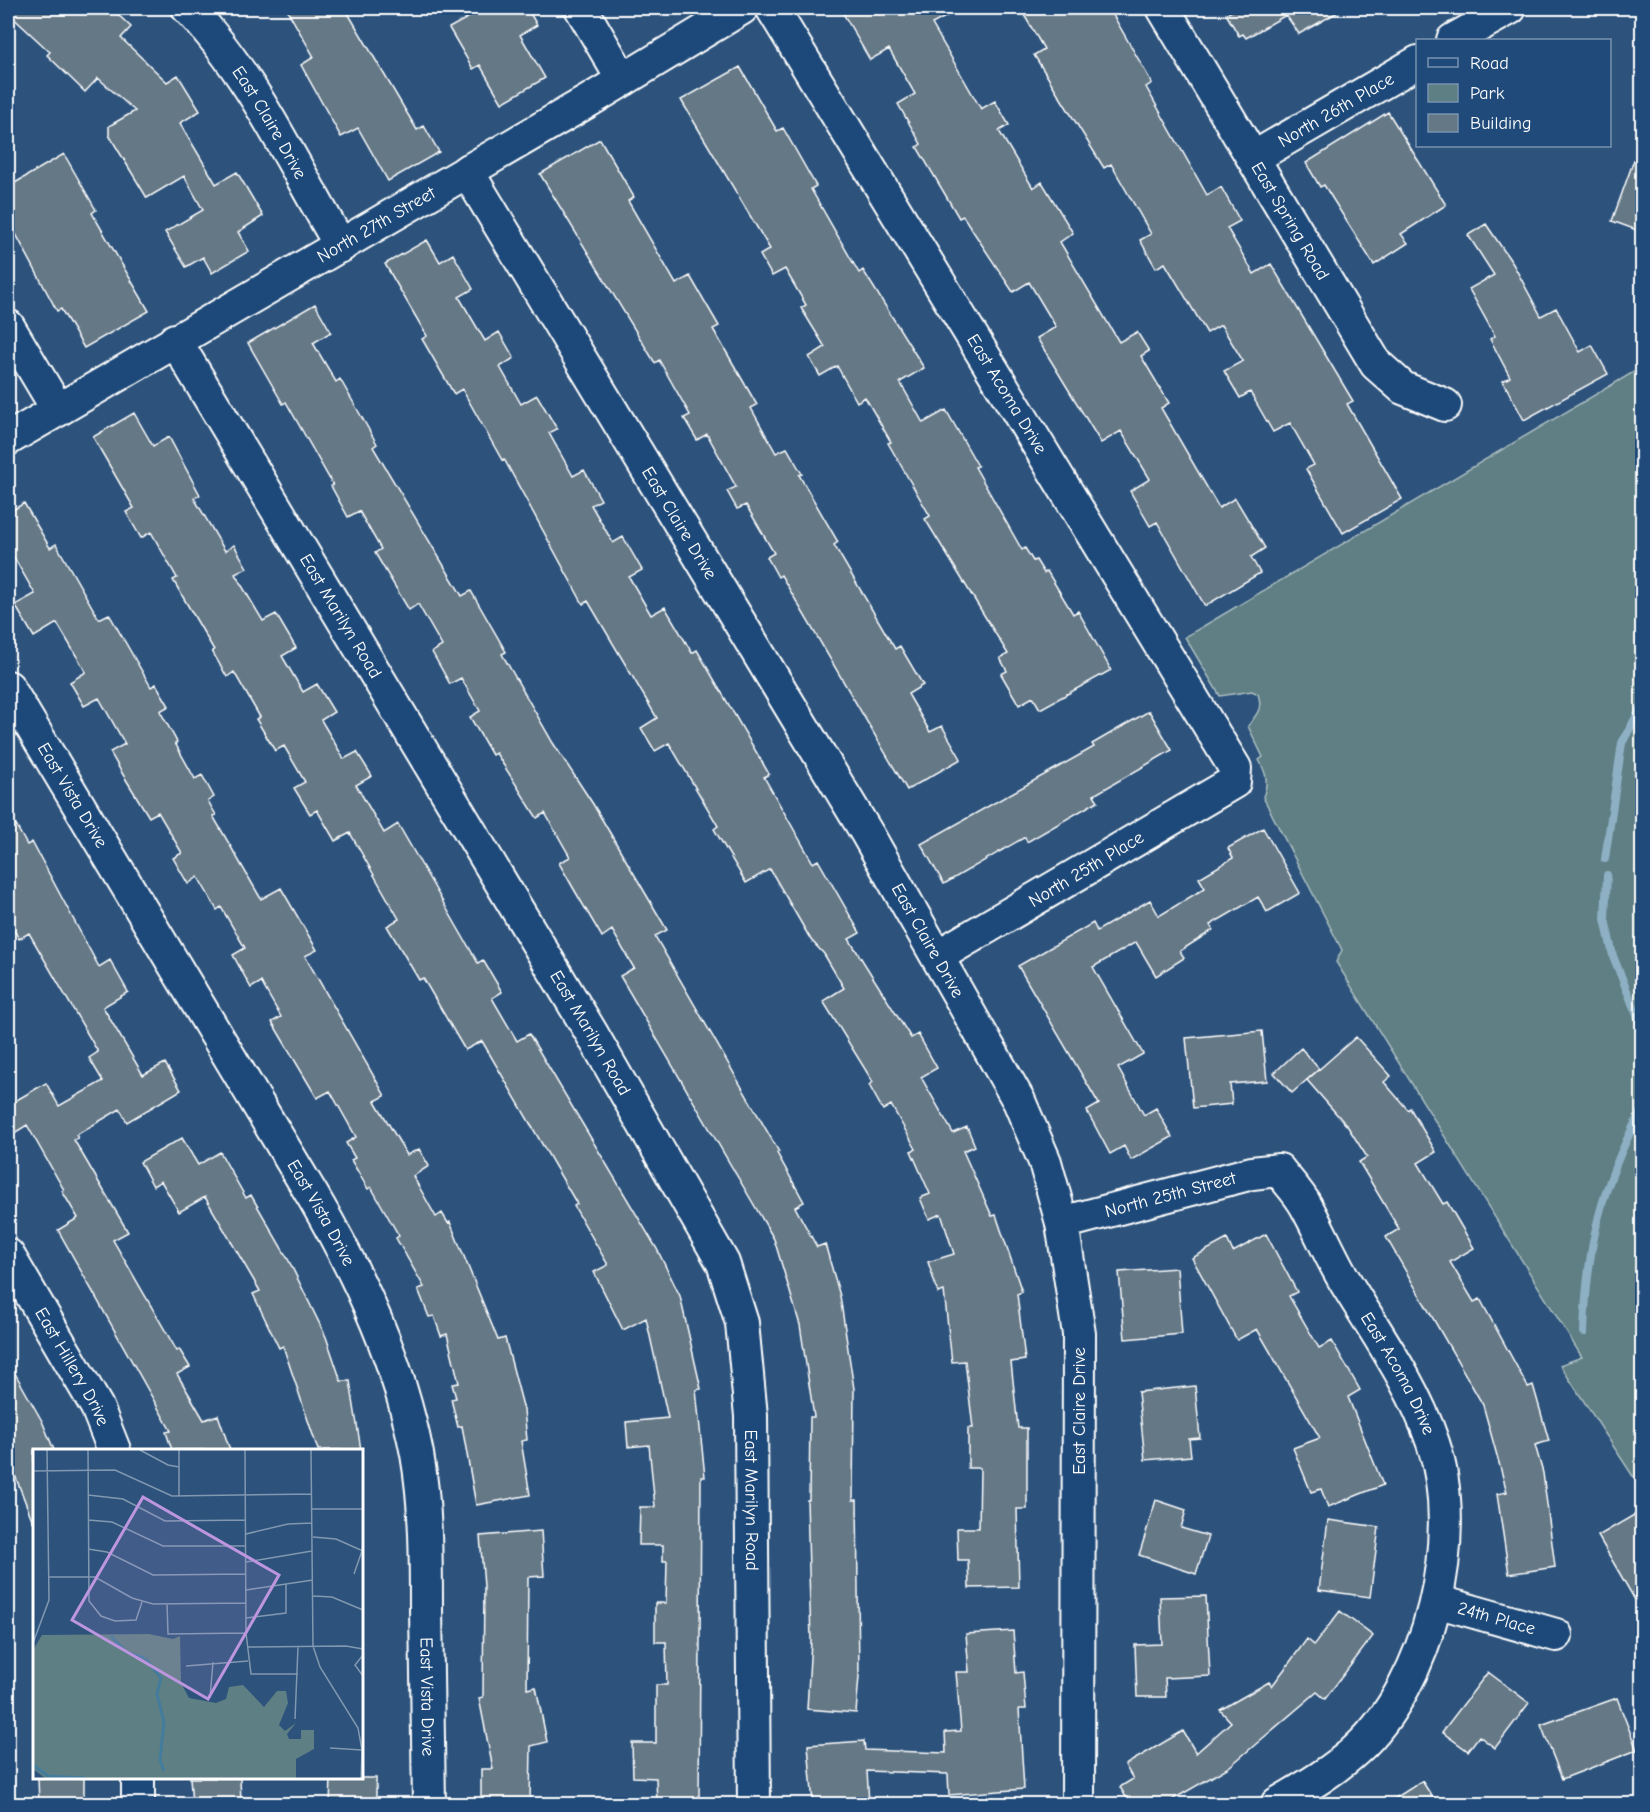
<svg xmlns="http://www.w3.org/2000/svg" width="1650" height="1812" font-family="'Comic Neue',sans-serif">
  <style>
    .green { fill: #5e7f84; stroke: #aebfc2; stroke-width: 1.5 }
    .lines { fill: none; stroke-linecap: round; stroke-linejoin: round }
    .stream { stroke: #8eb0c4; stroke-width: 8 }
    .building { fill: #657886; stroke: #fff; stroke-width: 1.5 }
    .minor-casing { stroke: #fff; stroke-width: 36 }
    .minor { stroke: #1f4a7a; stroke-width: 32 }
    .labels { text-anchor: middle; stroke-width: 5; stroke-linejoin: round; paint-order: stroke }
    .street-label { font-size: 18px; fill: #fff; stroke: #1f4a7a }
    .inset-river { fill: none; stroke: #437c9d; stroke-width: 3 }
    .inset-road { fill: none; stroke: #8198b0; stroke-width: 1.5 }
    .view { fill: #bd96df; fill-opacity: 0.15; stroke: #bd96df; stroke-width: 3 }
    .inset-edge { fill: none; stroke: #fff; stroke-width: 3 }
  </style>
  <rect width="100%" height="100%" fill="#2d537c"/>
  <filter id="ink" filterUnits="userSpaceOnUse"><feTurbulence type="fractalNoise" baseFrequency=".0167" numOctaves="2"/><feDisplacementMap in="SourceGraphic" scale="12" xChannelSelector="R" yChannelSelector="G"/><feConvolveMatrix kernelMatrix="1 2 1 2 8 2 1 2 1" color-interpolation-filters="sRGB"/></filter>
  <g filter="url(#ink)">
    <path class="green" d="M1642,367V1490L1560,1365L1582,1357L1336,962L1342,950L1263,797C1269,781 1266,773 1259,760L1263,757L1248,726C1257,714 1263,709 1258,694L1252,691L1220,696L1185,637Z"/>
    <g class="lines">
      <path class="stream" d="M1605,859L1622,743L1642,706
        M1607,875L1605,919L1613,956L1642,1028
        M1584,1332C1587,1243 1601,1187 1642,1109"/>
    </g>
    <path class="building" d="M8,8H111L131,27L121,38L167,82L178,75L200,111L180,123L216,184L237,172L263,216L238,232L249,251L212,273L203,257L186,267L165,232L203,210L184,176L147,198L109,135V126L135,111L98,78L85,92L47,55L50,52L8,13Z
      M286,8H345L417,130L424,126L439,152L388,181L358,128L341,137L301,65L314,57Z
      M485,8H527L537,25L520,35L545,78L502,103L480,65L473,69L449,28Z
      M840,8H962L932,24L981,109L995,101L1009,125L999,131L1033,188L1042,182L1073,233L1060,242L1119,342L1137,332L1149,351L1141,356L1169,403L1161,408L1219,508L1235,498L1265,548L1251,557L1260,573L1205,606L1157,522L1150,526L1130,491L1150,479L1121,431L1101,443L1037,338L1056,327L1029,282L1013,292L963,216L959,218L917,147L921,144L898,104L915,94L889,49L870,60Z
      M1020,8H1109L1152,83L1146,87L1207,195L1221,187L1240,221L1227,228L1254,274L1271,264L1353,401L1347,404L1402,499L1343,533L1306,469L1314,465L1290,423L1273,432L1250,392L1240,398L1224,371L1243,361L1221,325L1207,333L1165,263L1156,268L1140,240L1151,234L1111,164L1104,168L1034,55L1044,49Z
      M1238,8H1345L1299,34L1286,15L1246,38L1243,34L1239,36L1226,14Z
      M740,67L777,131L783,128L816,186L811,189L859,273L863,270L924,368L900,382L923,423L946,410L978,466L975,467L1022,550L1025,548L1033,561L1036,560L1044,573L1047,571L1073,614L1078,611L1111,670L1040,709L1033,697L1019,705L1001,674L1007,671L1000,658L1008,654L925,519L930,516L888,443L891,442L865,397L857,402L837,366L820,376L809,357L825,347L801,308L806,305L785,269L772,276L760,255L770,249L681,100Z
      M1388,112L1446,205L1401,234L1408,243L1374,265L1324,185L1320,187L1306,163Z
      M600,139L634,197L628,201L676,284L690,276L719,326L713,329L757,405L751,408L776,453L787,448L802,474L799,475L838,542L834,545L895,649L900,646L923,685L908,694L930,732L942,726L961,759L907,790L781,575L778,577L767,557L774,553L746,505L737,509L727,491L736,487L707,434L697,440L684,418L690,415L659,360L655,363L540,174Z
      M1640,143L1642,144V232L1612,221Z
      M64,154L96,210L92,213L149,311L84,348L61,309L57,311L8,219V187Z
      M1486,224L1513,264L1541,316L1556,308L1580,352L1592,345L1608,374L1524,420L1503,381L1510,377L1490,339L1495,336L1469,289L1494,275L1468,235Z
      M427,240L440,262L453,254L473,289L459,297L485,341L499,332L514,358L500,367L521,404L537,395L557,429L549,433L573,476L584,470L601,500L591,505L613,543L623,537L642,570L629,577L651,615L665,607L692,653L697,650L769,774L764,777L813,863L818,860L860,933L849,939L911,1038L918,1034L937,1068L921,1077L953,1133L967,1127L975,1146L963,1151L992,1216L996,1215L1022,1292L1017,1294L1025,1360L1011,1362L1018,1428H1027V1509H1017L1019,1587L969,1588L968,1560H958L957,1528H979L980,1468H968V1428H973L965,1361L952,1362L944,1291L938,1293L928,1262L954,1254L941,1214L929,1219L920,1198L930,1194L911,1151L916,1149L891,1105L883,1110L869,1085L873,1082L823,1001L844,988L824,954L811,940L770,869L746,883L714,829L718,826L669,743L655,751L641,728L657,718L588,601L583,604L504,459L502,460L462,389L454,394L422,339L427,336L385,264Z
      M315,304L331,332L313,343L336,382L340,379L377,444L373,447L462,596L471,591L506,652L502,654L553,743L593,804L667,930L655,936L779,1152L777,1153L804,1202L795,1207L817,1247L825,1244L840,1296L854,1389L853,1500H857L859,1676L856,1713L807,1709L811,1641L807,1500H809L810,1417H814L800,1325L774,1239L620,976L634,968L612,930L602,937L575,891L559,863L570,857L545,813L537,818L496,753L492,755L470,717L480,711L461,678L450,684L432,652L442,646L418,604L409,610L375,553L381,549L359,511L348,517L331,486L333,485L286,402L283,404L248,343Z
      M134,413L153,446L169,437L200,495L194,498L225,551L234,545L247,568L235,574L263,621L276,614L296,648L282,656L303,692L317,684L334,712L321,720L344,759L357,752L372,776L356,785L384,833L398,824L478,963L483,960L502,992L492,998L517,1041L529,1034L657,1249L680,1296L701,1389L696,1390L705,1477H701L699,1804H657L656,1778L633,1777L632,1743H656V1685H667L666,1642H655V1603H666L667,1561H663V1545H639L640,1507H655L649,1445L628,1447L626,1422L668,1418L646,1318L623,1330L594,1272L608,1265L574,1206L577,1204L482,1041L465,1050L423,978L419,980L387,926L399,919L350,833L335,841L317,810L310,814L294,788L305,782L284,746L275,751L256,719L260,717L234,672L227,677L212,651L214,650L173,580L177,578L151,532L141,538L126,512L134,508L93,437Z
      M24,503L50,548L56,544L99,619L109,614L151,687L156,684L169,706L160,711L177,742L175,743L195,779L202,775L214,797L208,801L216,815L213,816L261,899L281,888L317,950L305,956L385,1096L375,1101L407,1155L419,1149L429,1166L413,1176L436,1217L442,1213L448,1223L450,1222L498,1340L505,1338L524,1410L527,1440L521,1441L530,1495L476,1505L462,1426L458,1427L451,1399L456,1398L452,1384L459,1383L447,1334L441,1336L434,1316L429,1317L418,1289L424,1287L396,1238L399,1236L371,1187L368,1189L351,1160L355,1158L346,1143L356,1137L330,1091L317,1098L272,1022L281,1017L261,982L251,988L233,955L245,948L221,907L217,910L198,877L188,884L173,858L182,853L158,812L149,817L122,773L110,752L125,744L99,698L84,706L70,682L86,672L57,623L34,637L15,605L35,594L8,547V513Z
      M1149,711L1172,750L1094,795L1098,801L1027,842L1025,837L944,884L921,844L1094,747L1092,744Z
      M8,811L27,845L32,842L99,967L110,960L128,992L103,1007L143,1075L165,1063L181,1090L127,1122L120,1109L76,1135L78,1138L74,1140L128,1232L113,1240L177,1351L179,1349L190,1367L177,1374L204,1420L218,1415L230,1450H172L166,1432L171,1431L58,1230L78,1218L62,1191L64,1190L27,1125L8,1137V1105L46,1083L59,1106L103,1081L89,1058L98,1052L29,933L19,939L8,919Z
      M1263,828L1300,893L1267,912L1258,897L1210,925L1213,930L1180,951L1184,958L1156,976L1136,942L1093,967L1143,1054L1118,1068L1144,1115L1156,1108L1172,1137L1131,1160L1124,1146L1110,1154L1087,1111L1099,1104L1018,966L1093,923L1097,931L1150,900L1159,916L1205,888L1199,878L1233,858L1228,848Z
      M1262,1031L1267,1081L1230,1084L1232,1104L1193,1108L1186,1038Z
      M1356,1037L1391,1076L1384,1082L1408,1110L1410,1108L1436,1152L1418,1163L1443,1204L1447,1202L1474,1248L1450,1262L1474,1302L1480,1299L1528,1387L1533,1385L1549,1441L1535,1445L1543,1473L1555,1567L1509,1574L1497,1494L1507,1492L1483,1405L1386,1237L1399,1229L1359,1162L1367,1157L1348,1127L1307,1080Z
      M1301,1048L1319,1069L1292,1093L1274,1073Z
      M182,1138L198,1165L220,1152L246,1198L251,1195L288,1259L326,1337L341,1381H350L361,1450H318L283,1346L279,1348L253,1294L260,1291L205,1197L179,1212L161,1181L153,1186L140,1162Z
      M1266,1234L1297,1292L1289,1296L1319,1348L1332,1341L1360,1390L1348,1397L1383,1485L1328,1507L1321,1489L1311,1492L1293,1448L1320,1438L1257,1329L1237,1340L1192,1258L1227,1239L1233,1252Z
      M1177,1268L1182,1334L1125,1339L1119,1272Z
      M8,1361L42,1421L54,1450H34L33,1522L8,1457Z
      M1195,1386L1200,1438L1189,1439L1191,1456L1145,1460L1138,1392Z
      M1156,1500L1186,1510L1181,1528L1208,1536L1196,1574L1139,1555Z
      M1634,1515L1642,1529V1612L1598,1536Z
      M1328,1520L1379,1527L1370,1597L1319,1590Z
      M541,1531L544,1576L528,1577L527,1689L536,1687L547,1742L531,1746L530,1804H481V1769H493L479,1698L483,1697L484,1586L480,1536Z
      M1206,1596L1210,1676L1165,1678L1166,1697H1137L1135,1645L1162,1644L1160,1597Z
      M1340,1611L1373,1636L1325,1699L1317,1692L1229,1767L1165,1804H1130L1120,1787L1133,1779L1125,1765L1183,1731L1196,1753L1231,1722L1220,1710L1269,1682L1272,1686L1307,1639L1314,1645Z
      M1013,1631L1016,1673L1023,1672L1026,1709H1019L1024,1789L949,1795L948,1774L867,1771L869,1803L813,1804L808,1745L864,1741L865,1750L946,1753L945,1732L961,1731L956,1672H969L966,1634Z
      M1488,1672L1529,1703L1495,1748L1479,1736L1468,1751L1442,1732Z
      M1617,1698L1637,1750L1562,1779L1541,1725Z
      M38,1778H84V1804H39Z
      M190,1778H240L241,1804H192Z
      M331,1778H376V1804H330Z
      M1422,1781L1437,1804H1386Z"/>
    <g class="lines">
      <g class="minor-casing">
        <g id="minor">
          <path id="s1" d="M188,8C253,75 293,166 341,246"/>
          <path d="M581,8L623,80"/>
          <path id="s2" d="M772,8L1235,768L1234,782L938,956"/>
          <path id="s3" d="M1163,8L1376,364L1403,388L1445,405"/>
          <path d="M1453,40L1510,8"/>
          <path id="s4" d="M1253,158L1418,62"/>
          <path id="s5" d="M467,171L868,835L1019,1101L1045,1162L1062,1223L1079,1334L1078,1804"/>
          <path d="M8,326L58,410"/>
          <path id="s6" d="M175,340L592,1034L723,1263L742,1323L751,1416L754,1804"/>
          <path id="s7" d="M8,439L590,100L742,8"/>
          <path id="s8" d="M8,687L314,1198C361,1279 399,1362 417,1454C426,1505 426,1557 426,1609C427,1674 428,1739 429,1804"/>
          <path id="s9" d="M1062,1223L1252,1173L1279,1170C1288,1182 1299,1193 1306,1206C1320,1231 1331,1258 1346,1283C1377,1334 1414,1386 1433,1443C1465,1537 1430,1683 1356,1750C1332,1772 1304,1788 1277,1804"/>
          <path id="s10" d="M8,1255L97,1407L114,1450"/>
          <path id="s11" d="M1436,1601L1556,1635"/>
          <path d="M138,1804V1778"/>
        </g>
      </g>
      <use href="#minor" class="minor"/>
    </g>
  </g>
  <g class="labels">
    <g class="street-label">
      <text dy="6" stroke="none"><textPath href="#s4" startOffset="96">North 26th Place</textPath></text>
      <text dy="6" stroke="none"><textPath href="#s1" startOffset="141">East Claire Drive</textPath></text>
      <text dy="6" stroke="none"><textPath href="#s3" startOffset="248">East Spring Road</textPath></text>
      <text dy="6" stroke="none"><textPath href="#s7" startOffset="426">North 27th Street</textPath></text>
      <text dy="6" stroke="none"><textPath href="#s2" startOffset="452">East Acoma Drive</textPath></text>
      <text dy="6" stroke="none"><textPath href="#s5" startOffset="411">East Claire Drive</textPath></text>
      <text dy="6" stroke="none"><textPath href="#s6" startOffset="322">East Marilyn Road</textPath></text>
      <text dy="6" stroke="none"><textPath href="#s8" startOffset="126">East Vista Drive</textPath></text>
      <text transform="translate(1086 869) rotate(-31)" y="6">North 25th Place</text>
      <text dy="6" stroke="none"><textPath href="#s5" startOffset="897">East Claire Drive</textPath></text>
      <text dy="6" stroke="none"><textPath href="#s6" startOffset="808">East Marilyn Road</textPath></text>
      <text dy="6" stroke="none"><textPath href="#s9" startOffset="112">North 25th Street</textPath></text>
      <text dy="6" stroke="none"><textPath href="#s8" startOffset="612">East Vista Drive</textPath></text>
      <text dy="6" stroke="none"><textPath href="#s10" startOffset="129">East Hillery Drive</textPath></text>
      <text dy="6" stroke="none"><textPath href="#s9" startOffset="460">East Acoma Drive</textPath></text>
      <text transform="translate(1079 1411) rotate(-90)" y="6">East Claire Drive</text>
      <text dy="6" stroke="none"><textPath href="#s6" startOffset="1314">East Marilyn Road</textPath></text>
      <text dy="6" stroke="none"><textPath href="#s11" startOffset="63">24th Place</textPath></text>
      <text dy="6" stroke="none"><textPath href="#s8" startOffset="1116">East Vista Drive</textPath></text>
    </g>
  </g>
  <g transform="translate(33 1449)">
    <rect width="330" height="330" fill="#2d537c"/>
    <path d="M116,185L140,190L147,187L148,234L156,249L183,254L193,250L196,238L210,236L231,258L244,242H253L255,254L246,276L252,282L263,274L254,285L256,290H268V281H281V300L263,310V329H12L0,320V201L9,186Z" fill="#5e7f84"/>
    <path class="inset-river" d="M78,187L93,203L111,209M112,209L128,229L124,245L131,273L127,311L131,322M0,316L15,327L52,329"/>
    <path class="inset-road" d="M55,1L56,152L68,167L82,172L103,171L109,153M107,1L135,16L146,18M146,1V47M212,1L213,184L218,225H265M278,1L280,197L287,218L325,279L329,301L328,329M0,22L82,21L139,47L279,45M55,46L90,50L132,72L213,71M279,60H330M55,71L79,73L130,97H213M213,85L255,75L279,74M280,88L303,90L330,102M55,100L74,103L120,126L213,125M213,113L279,102M321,125L330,99M16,128H62L99,149L120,155L213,154M213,141L280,131M280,147L299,148L330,161M134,155L135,185L213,184M213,169L253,164V135M0,194L16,151L14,1M214,198L313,197L330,200M330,206L322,216L330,227M153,217L215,212M177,249L180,213M262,270L265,198M297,299L329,301"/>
    <path class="view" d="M110,48L246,126L175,250L39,171Z"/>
    <rect width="330" height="330" class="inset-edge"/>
  </g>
  <rect width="1650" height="1812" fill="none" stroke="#1f4a7a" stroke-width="30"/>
  <rect x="15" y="15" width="1620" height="1782" fill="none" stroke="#fff" stroke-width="2" filter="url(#ink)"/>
  <rect x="1416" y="39" width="195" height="108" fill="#1f4a7a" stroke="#7992af" stroke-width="1.5"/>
  <rect x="1428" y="58" width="30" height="9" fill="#1f4a7a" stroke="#7992af" stroke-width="1.5"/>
  <text x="1470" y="69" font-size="18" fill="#ffffff">Road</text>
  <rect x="1428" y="84" width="30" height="18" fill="#5e7f84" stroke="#7992af" stroke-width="1.5"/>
  <text x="1470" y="99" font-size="18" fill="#ffffff">Park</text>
  <rect x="1428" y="114" width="30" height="18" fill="#657886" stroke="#7992af" stroke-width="1.5"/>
  <text x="1470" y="129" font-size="18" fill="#ffffff">Building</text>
</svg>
